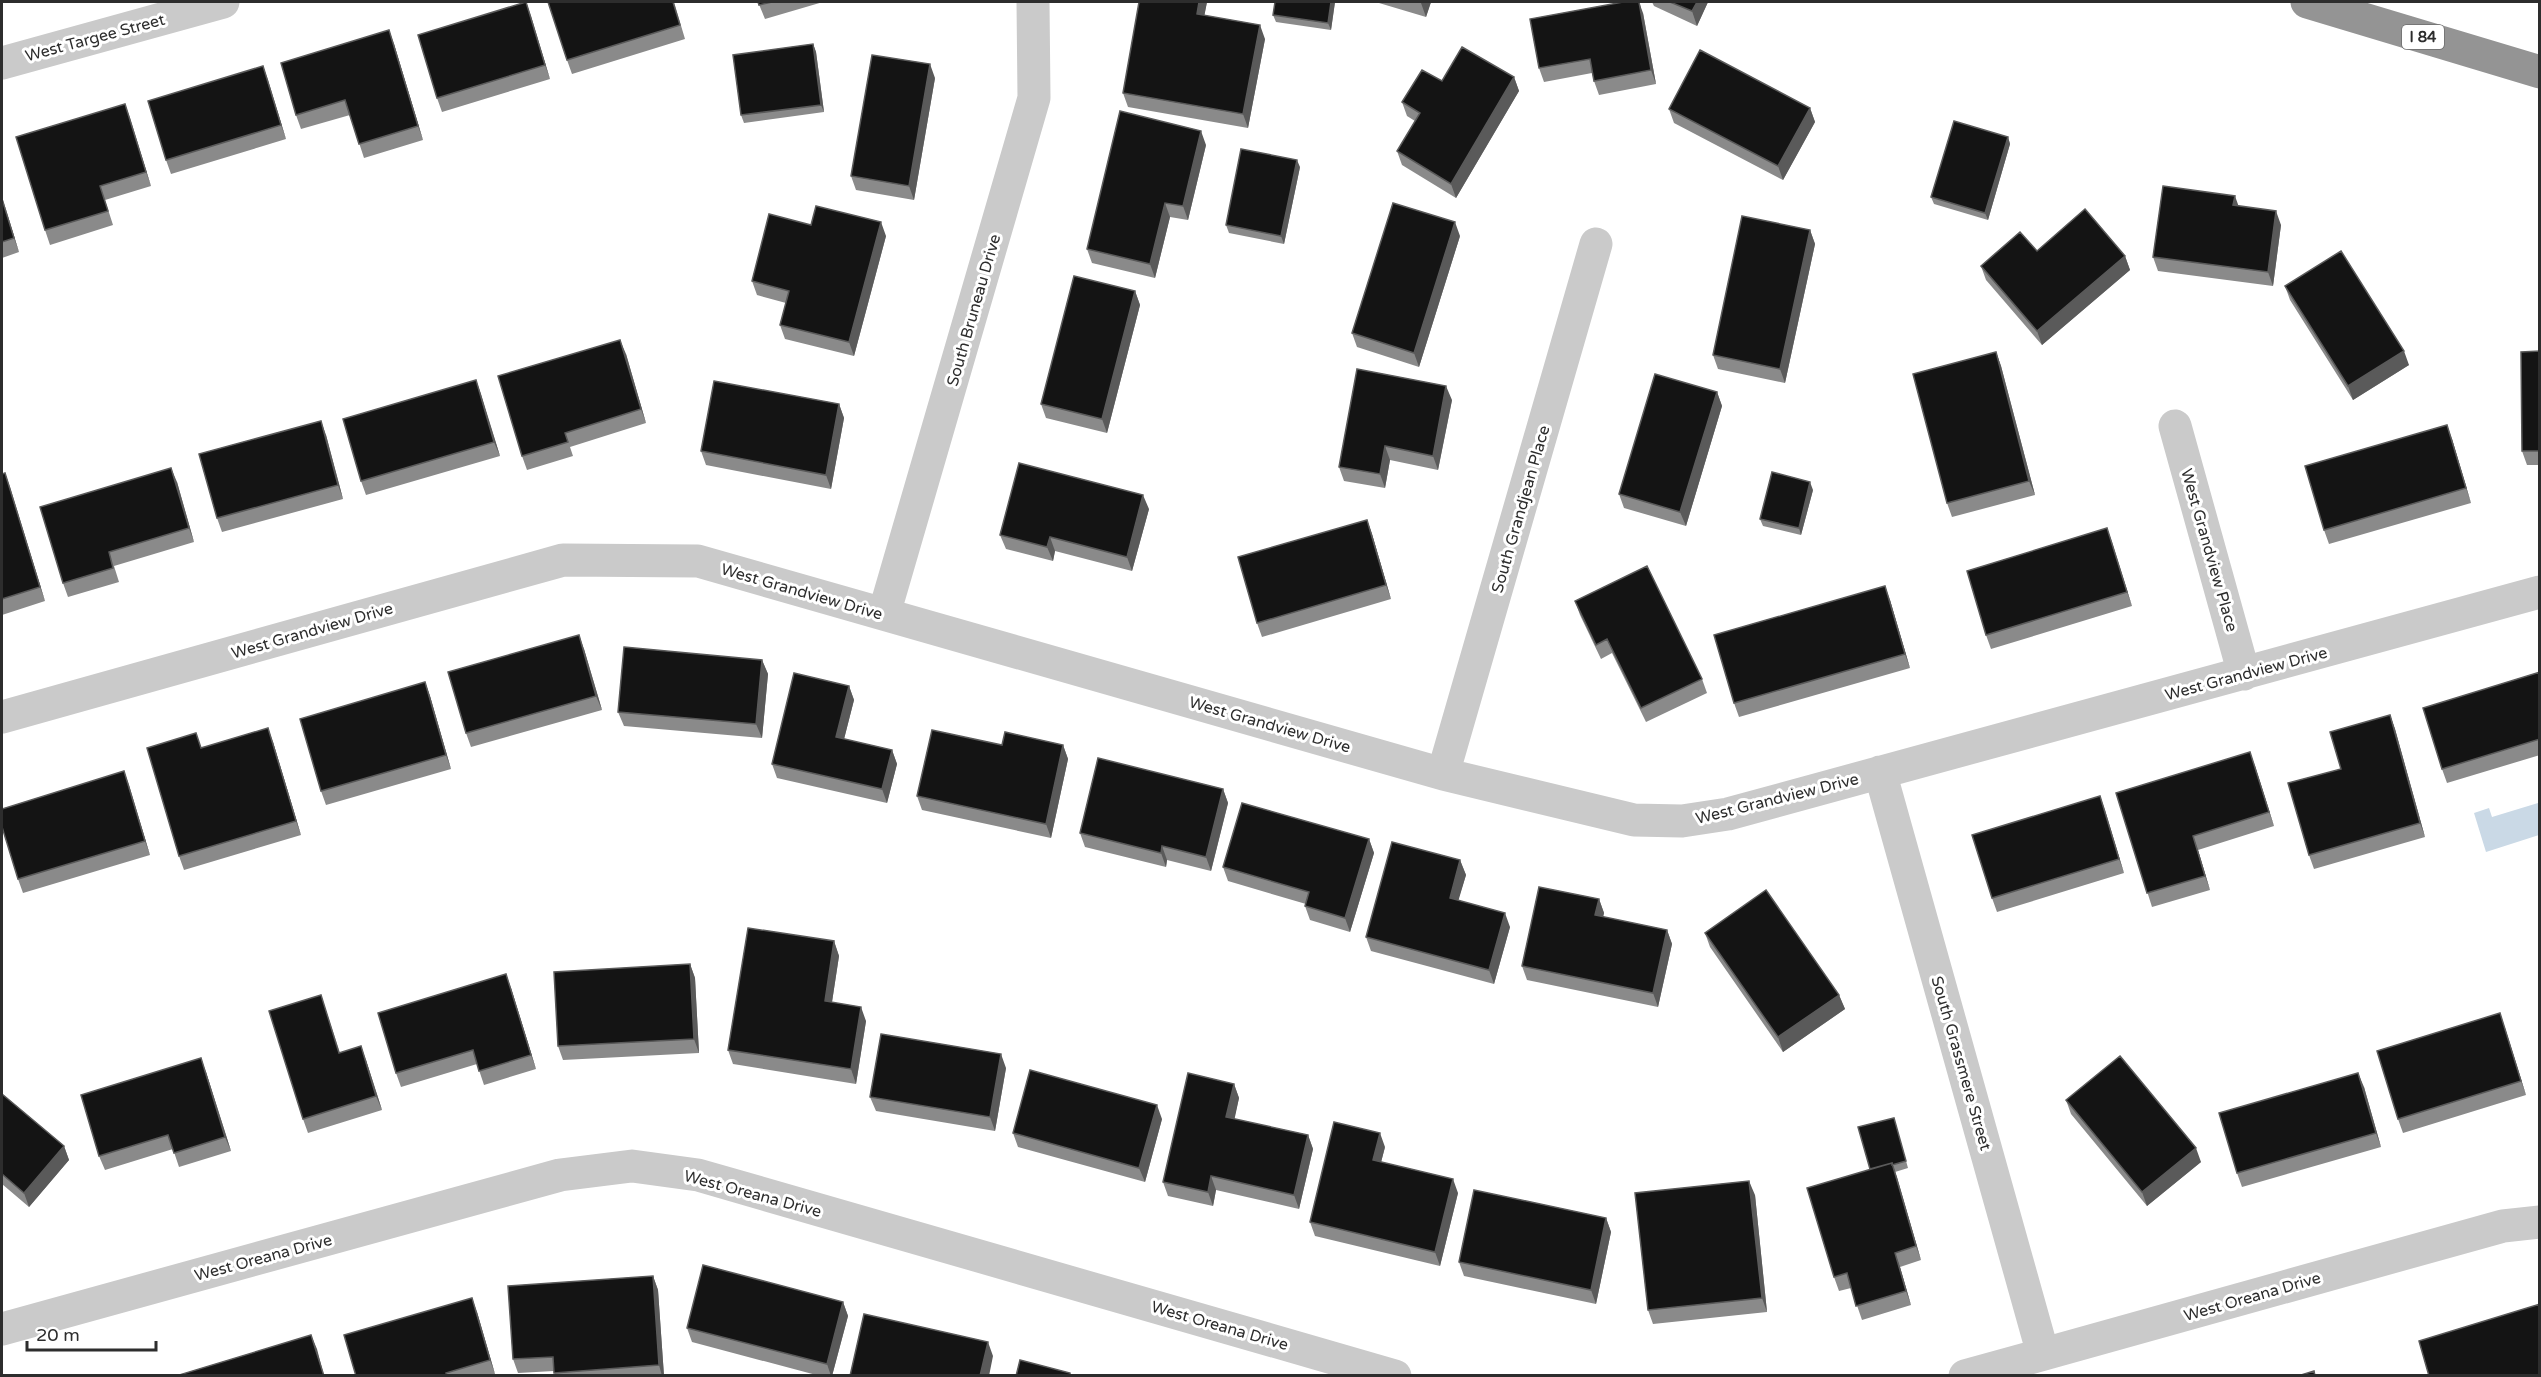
<svg xmlns="http://www.w3.org/2000/svg" width="2541" height="1377" font-family="'Varela Round',sans-serif">
  <style>
    .water { fill: #cad9e6 }
    .lines { fill: none; stroke-linecap: round; stroke-linejoin: round }
    .street { stroke: #cacaca; stroke-width: 33 }
    .highway { stroke: #949494; stroke-width: 33 }
    .wall { fill: #8a8a8a }
    .shaded-wall { fill: #5a5a5a }
    .building { fill: #141414; stroke: #5a5a5a; stroke-width: 1.5 }
    .labels { text-anchor: middle; stroke-width: 6; stroke-linejoin: round; paint-order: stroke }
    .shield { fill: #fff; stroke: #6c6c6c; stroke-width: 1.5 }
    .shield-label { font-size: 15px; font-weight: bold; fill: #2d2d2d }
    .street-label { font-size: 16px; fill: #2d2d2d; stroke: #fff }
  </style>
  <rect width="100%" height="100%" fill="#fff"/>
  <path class="water" d="M2538,803L2539,835L2486,852L2474,813L2489,808L2492,817Z"/>
  <g class="lines">
    <path class="street" d="M2,63L223,2
      M2175,426L2244,674
      M884,614L1034,98L1033,2
      M2,717L563,560L698,561L1443,774L1634,820L1682,821L1728,814L2540,592
      M1880,772L2043,1354
      M1443,774L1596,244
      M2,1329L560,1175L632,1166L698,1175L1395,1376
      M1965,1376L2503,1226L2540,1222"/>
    <path class="highway" d="M2307,2L2540,72"/>
  </g>
  <path class="wall" d="M526,2L550,79L442,112L437,98Z
    M674,2L685,39L572,74L567,60Z
    M758,2H823L765,19Z
    M1139,2H1207L1204,16L1265,39L1248,128L1128,107L1123,93Z
    M1275,2H1335L1331,30L1276,22L1273,15Z
    M1379,2H1431L1426,17L1379,3Z
    M1652,2H1708L1697,26L1654,6Z
    M1643,13L1656,84L1599,95L1594,81L1592,73L1544,82L1539,68Z
    M394,44L423,140L364,158L350,115L301,129L296,115Z
    M813,44L816,52L824,112L744,123L741,115Z
    M263,66L286,139L171,174L166,160Z
    M1514,77L1519,91L1456,198L1402,165L1397,151L1415,121L1407,116L1402,102L1442,81Z
    M935,78L914,200L856,190L851,176Z
    M125,104L151,186L105,200L113,225L50,245L45,230Z
    M1810,108L1815,122L1783,180L1674,123L1669,109Z
    M2008,137L2010,144L1988,220L1934,204L1931,197Z
    M1206,145L1188,220L1170,217L1155,278L1092,263L1087,249Z
    M1300,167L1284,244L1229,233L1226,225Z
    M2,197L19,252L2,258Z
    M2238,206L2281,225L2273,286L2158,271L2153,257Z
    M811,225L886,236L854,356L785,339L780,325L786,303L757,295L752,281Z
    M1810,230L1815,244L1785,383L1718,369L1713,355Z
    M1460,236L1419,367L1357,347L1352,333Z
    M2037,251L2125,256L2130,270L2042,345L1986,280L1981,266Z
    M2285,286L2409,365L2353,400L2290,300Z
    M1135,291L1140,305L1107,433L1046,418L1041,404Z
    M2540,351V465H2527L2522,451Z
    M1996,352L2001,366L2035,495L1952,517L1947,503Z
    M626,354L646,423L570,447L573,456L527,470L522,456Z
    M476,380L500,456L366,495L361,481Z
    M1717,392L1722,406L1686,526L1624,508L1619,494Z
    M1452,400L1438,470L1390,460L1385,488L1344,481L1339,467Z
    M839,404L844,418L831,489L706,465L701,451Z
    M326,435L343,499L222,532L217,518Z
    M2452,439L2471,503L2329,544L2324,530Z
    M5,473L45,601L2,615V474Z
    M177,482L194,542L114,566L119,582L68,597L63,583Z
    M1813,490L1801,535L1763,526L1760,519Z
    M1149,509L1132,571L1055,551L1053,561L1006,549L1000,535Z
    M1367,520L1372,534L1391,599L1262,637L1257,623Z
    M2107,528L2132,606L1991,649L1986,635Z
    M1890,600L1910,668L1739,717L1734,703Z
    M1575,601L1702,679L1707,693L1646,722L1612,653L1601,659L1580,615Z
    M584,649L602,710L471,747L466,733Z
    M762,660L768,674L762,738L624,726L618,712Z
    M2540,672V755L2447,783L2442,769Z
    M425,682L430,696L451,769L326,805L321,791Z
    M849,686L854,700L844,739L892,750L897,764L887,803L777,778L772,764Z
    M2390,715L2395,729L2425,837L2314,869L2309,855L2341,769Z
    M273,742L301,835L184,870L179,856L201,747Z
    M1002,745H1063L1068,759L1051,838L922,810L917,796Z
    M2255,766L2274,826L2198,850L2210,890L2152,907L2116,793Z
    M124,771L150,855L23,893L18,879Z
    M1223,789L1228,803L1211,871L1167,860L1166,867L1085,847L1080,833Z
    M2100,796L2124,873L1997,912L1992,898Z
    M1369,839L1374,853L1350,932L1310,920L1305,906L1306,904L1228,881L1223,867Z
    M1460,860L1466,875L1458,900L1510,927L1494,984L1371,951L1366,937Z
    M1599,899L1604,913L1603,917L1667,930L1672,944L1658,1007L1527,980L1522,966Z
    M1705,933L1839,995L1845,1009L1783,1052L1710,947Z
    M834,941L839,956L832,1002L866,1021L856,1084L733,1064L728,1050Z
    M690,964L695,978L699,1053L563,1060L558,1046Z
    M511,988L536,1069L484,1085L477,1064L401,1087L396,1073Z
    M321,995L340,1053L366,1060L382,1110L308,1133L303,1119Z
    M2505,1028L2526,1095L2403,1133L2398,1119Z
    M1006,1068L995,1131L876,1111L870,1097Z
    M206,1072L231,1151L179,1167L173,1149L105,1170L99,1156Z
    M1234,1084L1239,1098L1234,1119L1308,1135L1313,1149L1299,1209L1216,1190L1213,1206L1168,1196L1163,1182Z
    M2364,1087L2381,1147L2242,1187L2237,1173Z
    M2,1094L64,1146L69,1160L29,1207L2,1184Z
    M2066,1100L2201,1162L2147,1206L2071,1114Z
    M1162,1119L1145,1182L1018,1147L1013,1133Z
    M1896,1125L1908,1168L1895,1172L1921,1260L1900,1267L1911,1305L1862,1320L1851,1288L1839,1291L1834,1277L1870,1169Z
    M1385,1147L1381,1162L1458,1193L1440,1266L1315,1236L1310,1222Z
    M1755,1195L1767,1312L1653,1324L1648,1310Z
    M1606,1218L1611,1232L1596,1304L1464,1276L1459,1262Z
    M653,1276L658,1290L664,1376H555L554,1371L518,1373L513,1359Z
    M843,1302L848,1316L832,1376H820L692,1342L687,1328Z
    M477,1312L495,1374L490,1376H356Z"/>
  <path class="shaded-wall" d="M526,2L531,16L550,79L545,65Z
    M1199,2H1207L1202,28L1197,14Z
    M1331,2H1335L1331,30L1328,23Z
    M1421,2H1431L1426,17L1421,3Z
    M1639,2L1643,13L1656,84L1651,70Z
    M1697,2H1708L1697,26L1692,11Z
    M1260,25L1265,39L1248,128L1243,114Z
    M389,30L394,44L423,140L418,126Z
    M813,44L816,52L824,112L821,105Z
    M930,64L935,78L914,200L909,186Z
    M263,66L268,80L286,139L281,125Z
    M1514,77L1519,91L1456,198L1451,184Z
    M125,104L130,118L151,186L146,172Z
    M1810,108L1815,122L1783,180L1778,166Z
    M1201,131L1206,145L1188,220L1183,206Z
    M2008,137L2010,144L1988,220L1985,213Z
    M1297,160L1300,167L1284,244L1281,236Z
    M2235,196L2240,210L2233,205Z
    M2,197L19,252L14,238Z
    M1165,203L1170,217L1155,278L1150,264Z
    M2276,211L2281,225L2273,286L2268,272Z
    M881,222L886,236L854,356L849,342Z
    M1455,222L1460,236L1419,367L1414,353Z
    M1810,230L1815,244L1785,383L1780,369Z
    M2125,256L2130,270L2042,345L2037,331Z
    M1135,291L1140,305L1107,433L1102,419Z
    M620,340L626,354L646,423L641,409Z
    M2404,351L2409,365L2353,400L2348,386Z
    M1996,352L2001,366L2035,495L2029,481Z
    M476,380L481,394L500,456L494,442Z
    M1446,386L1452,400L1438,470L1433,456Z
    M1717,392L1722,406L1686,526L1680,512Z
    M839,404L844,418L831,489L826,475Z
    M321,421L326,435L343,499L338,485Z
    M2447,425L2452,439L2471,503L2466,488Z
    M1385,446L1390,460L1385,488L1380,474Z
    M171,468L177,482L194,542L189,528Z
    M5,473L10,487L45,601L40,587Z
    M1810,482L1813,490L1801,535L1799,528Z
    M1143,495L1149,509L1132,571L1127,557Z
    M1367,520L1372,534L1391,599L1386,585Z
    M2107,528L2112,542L2132,606L2127,592Z
    M1050,537L1055,551L1053,561L1047,547Z
    M1885,586L1890,600L1910,668L1905,654Z
    M579,635L584,649L602,710L596,696Z
    M762,660L768,674L762,738L756,724Z
    M425,682L430,696L451,769L446,755Z
    M849,686L854,700L841,751L836,737Z
    M2390,715L2395,729L2425,837L2420,823Z
    M268,728L273,742L301,835L296,821Z
    M1063,745L1068,759L1051,838L1046,824Z
    M892,750L897,764L887,803L882,789Z
    M2250,752L2255,766L2274,826L2269,812Z
    M124,771L129,785L150,855L145,841Z
    M1223,789L1228,803L1211,871L1206,857Z
    M2100,796L2105,810L2124,873L2119,859Z
    M2193,836L2198,850L2210,890L2205,876Z
    M1369,839L1374,853L1350,932L1345,918Z
    M1162,846L1167,860L1166,867L1161,853Z
    M1460,860L1466,875L1455,912L1450,898Z
    M1599,899L1604,913L1600,929L1595,915Z
    M1505,913L1510,927L1494,984L1489,970Z
    M1667,930L1672,944L1658,1007L1653,993Z
    M834,941L839,956L830,1015L825,1001Z
    M690,964L695,978L699,1053L694,1039Z
    M506,974L511,988L536,1069L531,1055Z
    M1839,995L1845,1009L1783,1052L1778,1037Z
    M861,1007L866,1021L856,1084L851,1069Z
    M2500,1013L2505,1028L2526,1095L2521,1081Z
    M361,1046L366,1060L382,1110L376,1096Z
    M1001,1054L1006,1068L995,1131L990,1117Z
    M201,1058L206,1072L231,1151L225,1137Z
    M2358,1073L2364,1087L2381,1147L2376,1133Z
    M1234,1084L1239,1098L1232,1131L1226,1117Z
    M1157,1105L1162,1119L1145,1182L1139,1168Z
    M1380,1133L1385,1147L1378,1174L1373,1160Z
    M1308,1135L1313,1149L1299,1209L1294,1195Z
    M64,1146L69,1160L29,1207L24,1193Z
    M2196,1148L2201,1162L2147,1206L2142,1192Z
    M1892,1163L1897,1177L1921,1260L1916,1246Z
    M1211,1176L1216,1190L1213,1206L1208,1192Z
    M1453,1179L1458,1193L1440,1266L1435,1252Z
    M1749,1181L1755,1195L1767,1312L1762,1298Z
    M1606,1218L1611,1232L1596,1304L1591,1290Z
    M1895,1253L1900,1267L1911,1305L1906,1291Z
    M653,1276L658,1290L664,1376H662L659,1365Z
    M472,1298L477,1312L495,1374L490,1360Z
    M843,1302L848,1316L832,1376H831L827,1364Z
    M311,1335L317,1349L324,1376Z
    M988,1342L993,1356L989,1376H980Z"/>
  <path class="building" d="M526,2L545,65L437,98L418,35Z
    M548,2H673L680,25L567,60Z
    M758,2H772L759,5Z
    M1139,2H1199L1197,14L1260,25L1243,114L1123,93Z
    M1275,2H1331L1328,23L1273,15Z
    M1623,2H1639L1651,70L1594,81L1590,59L1539,68L1530,19Z
    M1670,2H1697L1692,11Z
    M389,30L418,126L359,144L345,100L296,115L281,63Z
    M813,44L821,105L741,115L733,55Z
    M1462,47L1514,77L1451,184L1397,151L1420,113L1402,102L1422,70L1442,81Z
    M1700,50L1810,108L1778,166L1669,109Z
    M872,55L930,64L909,186L851,176Z
    M263,66L281,125L166,160L148,101Z
    M125,104L146,172L100,186L108,211L45,230L16,137Z
    M1120,111L1201,131L1183,206L1165,203L1150,264L1087,249Z
    M1954,121L2008,137L1985,213L1931,197Z
    M1241,149L1297,160L1281,236L1226,225Z
    M2163,186L2235,196L2233,205L2276,211L2268,272L2153,257Z
    M2,199L14,238L2,242Z
    M1393,203L1455,222L1414,353L1352,333Z
    M816,206L881,222L849,342L780,325L789,291L752,281L769,214L811,225Z
    M2085,209L2125,256L2037,331L1981,266L2020,232L2037,251Z
    M1742,216L1810,230L1780,369L1713,355Z
    M2341,251L2404,351L2348,386L2285,286Z
    M1074,276L1135,291L1102,419L1041,404Z
    M620,340L641,409L565,433L568,442L522,456L498,376Z
    M2540,351V451H2522L2521,352Z
    M1996,352L2029,481L1947,503L1913,374Z
    M1357,369L1446,386L1433,456L1385,446L1380,474L1339,467Z
    M1655,374L1717,392L1680,512L1619,494Z
    M476,380L494,442L361,481L343,419Z
    M714,381L839,404L826,475L701,451Z
    M321,421L338,485L217,518L199,454Z
    M2447,425L2466,488L2324,530L2305,466Z
    M1019,463L1143,495L1127,557L1050,537L1047,547L1000,535Z
    M171,468L189,528L109,552L113,568L63,583L40,507Z
    M1772,472L1810,482L1799,528L1760,519Z
    M5,473L40,587L2,599V474Z
    M1367,520L1386,585L1257,623L1238,557Z
    M2107,528L2127,592L1986,635L1967,571Z
    M1647,566L1702,679L1641,708L1607,639L1596,645L1575,601Z
    M1885,586L1905,654L1734,703L1714,635Z
    M579,635L596,696L466,733L448,672Z
    M624,647L762,660L756,724L618,712Z
    M2540,672V739L2442,769L2423,708Z
    M794,673L849,686L836,737L892,750L882,789L772,764Z
    M425,682L446,755L321,791L300,719Z
    M2390,715L2420,823L2309,855L2288,783L2341,769L2330,732Z
    M268,728L296,821L179,856L147,748L196,733L201,748Z
    M932,730L1002,745L1005,732L1063,745L1046,824L917,796Z
    M2250,752L2269,812L2193,836L2205,876L2147,893L2116,793Z
    M1098,758L1223,789L1206,857L1162,846L1161,853L1080,833Z
    M124,771L145,841L18,879L2,827V809Z
    M2100,796L2119,859L1992,898L1972,835Z
    M1242,803L1369,839L1345,918L1305,906L1309,892L1223,867Z
    M1392,842L1460,860L1450,898L1505,913L1489,970L1366,937Z
    M1539,887L1599,899L1595,915L1667,930L1653,993L1522,966Z
    M1766,890L1839,995L1778,1037L1705,933Z
    M748,928L834,941L825,1001L861,1007L851,1069L728,1050Z
    M690,964L694,1039L558,1046L554,972Z
    M506,974L531,1055L479,1071L473,1050L396,1073L378,1013Z
    M321,995L339,1053L361,1046L376,1096L303,1119L269,1011Z
    M2500,1013L2521,1081L2398,1119L2377,1051Z
    M881,1034L1001,1054L990,1117L870,1097Z
    M2120,1056L2196,1148L2142,1192L2066,1100Z
    M201,1058L225,1137L174,1153L168,1135L99,1156L81,1095Z
    M1030,1070L1157,1105L1139,1168L1013,1133Z
    M1188,1073L1234,1084L1226,1117L1308,1135L1294,1195L1211,1176L1208,1192L1163,1182Z
    M2358,1073L2376,1133L2237,1173L2219,1113Z
    M2,1094L64,1146L24,1193L2,1174Z
    M1894,1118L1906,1161L1892,1165V1163L1870,1169L1858,1127Z
    M1334,1122L1380,1133L1373,1160L1453,1179L1435,1252L1310,1222Z
    M1892,1163L1916,1246L1895,1253L1906,1291L1856,1306L1847,1273L1834,1277L1807,1188Z
    M1749,1181L1762,1298L1648,1310L1635,1193Z
    M1474,1190L1606,1218L1591,1290L1459,1262Z
    M703,1265L843,1302L827,1364L687,1328Z
    M653,1276L659,1365L554,1373L553,1357L513,1359L508,1286Z
    M472,1298L490,1360L446,1373L447,1376H356L344,1335Z
    M2540,1304V1374L2535,1376H2429L2419,1341Z
    M864,1314L988,1342L980,1376H850Z
    M311,1335L324,1376H180L179,1375Z
    M1020,1360L1070,1373V1376H1016Z
    M2314,1371L2315,1376H2298Z"/>
  <g class="labels">
    <rect class="shield" x="2402" y="25" width="42" height="24" rx="4.5"/>
    <g class="shield-label">
      <text x="2423" y="42">I 84</text>
    </g>
    <g class="street-label">
      <text transform="translate(95 37) rotate(-15)" y="6">West Targee Street</text>
      <text transform="translate(973 310) rotate(-74)" y="6">South Bruneau Drive</text>
      <text transform="translate(1520 509) rotate(-74)" y="6">South Grandjean Place</text>
      <text transform="translate(2210 550) rotate(74)" y="6">West Grandview Place</text>
      <text transform="translate(802 591) rotate(16)" y="6">West Grandview Drive</text>
      <text transform="translate(312 630) rotate(-16)" y="6">West Grandview Drive</text>
      <text transform="translate(2246 673) rotate(-15)" y="6">West Grandview Drive</text>
      <text transform="translate(1270 724) rotate(16)" y="6">West Grandview Drive</text>
      <text transform="translate(1777 798) rotate(-14)" y="6">West Grandview Drive</text>
      <text transform="translate(1962 1063) rotate(74)" y="6">South Grassmere Street</text>
      <text transform="translate(753 1193) rotate(15)" y="6">West Oreana Drive</text>
      <text transform="translate(263 1257) rotate(-15)" y="6">West Oreana Drive</text>
      <text transform="translate(2252 1296) rotate(-16)" y="6">West Oreana Drive</text>
      <text transform="translate(1220 1325) rotate(16)" y="6">West Oreana Drive</text>
    </g>
  </g>
  <rect width="2541" height="1377" fill="none" stroke="#2d2d2d" stroke-width="6"/>
  <path d="M27 1341v9h129v-9" fill="none" stroke="#2d2d2d" stroke-width="3"/>
  <text x="36" y="1341" font-size="18" fill="#2d2d2d" stroke="#ffffff" stroke-width="4.5" paint-order="stroke">20 m</text>
</svg>
